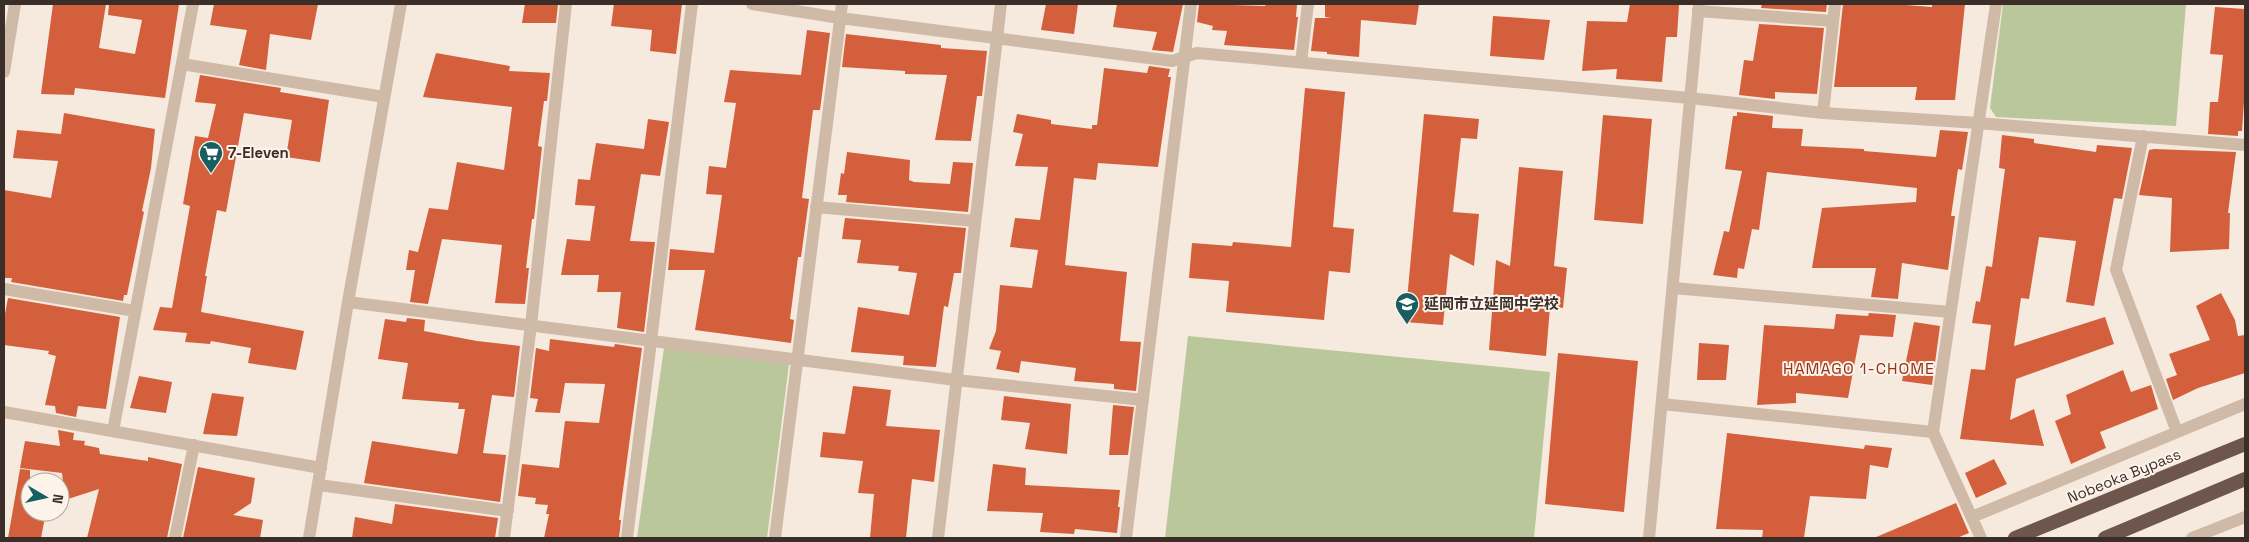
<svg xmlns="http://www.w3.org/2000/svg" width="2249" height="542" font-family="'Space Grotesk','Noto Sans JP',sans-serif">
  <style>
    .green { fill: #b9c79b }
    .building { fill: #d45f3d }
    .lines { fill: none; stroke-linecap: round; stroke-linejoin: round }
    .minor { stroke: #cfb9a7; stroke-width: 12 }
    .tertiary { stroke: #cfb9a7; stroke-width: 12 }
    .trunk { stroke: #6e564c; stroke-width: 14 }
    .labels { text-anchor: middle; stroke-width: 4; stroke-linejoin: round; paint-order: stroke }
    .poi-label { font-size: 15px; font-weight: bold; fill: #3b2e28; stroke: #fcf4eb; text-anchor: start }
    .street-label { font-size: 15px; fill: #3b2e28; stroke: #fcf4eb }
    .neighbourhood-label { font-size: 16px; letter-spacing: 1px; fill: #943317; stroke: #fcf4eb }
  </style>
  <rect width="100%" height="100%" fill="#f5eadd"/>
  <path class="green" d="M2003,4H2186L2176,126L1996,117L1990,108Z
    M1188,336L1550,372L1534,538H1165Z
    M664,348L789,364L767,538H637Z"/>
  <path class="building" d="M53,4H106L99,48L135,54L142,20L108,15L109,4H179L165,98L75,88L74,95L41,94Z
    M214,4H318L311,40L270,34L266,70L239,65L247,30L210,25Z
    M525,4H558L556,23H522Z
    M614,4H682L676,54L650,51L652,30L611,26Z
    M1046,4H1078L1074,34L1041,30Z
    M1117,4H1183L1173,52L1152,50L1157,32L1113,27Z
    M1199,4L1265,6L1266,4H1297L1296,17H1298L1294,50L1224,45L1227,31L1212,30L1213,26L1197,22Z
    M1325,4H1419L1416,25L1361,20L1359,57L1327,54V52L1311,51L1315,18H1331L1325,17Z
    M1630,4L1679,5L1677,37H1666L1662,82L1616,79L1617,69L1582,71L1587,21L1627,22Z
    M1762,4H1827L1826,12L1761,8Z
    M1843,4H1893L1932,7V4H1965L1955,100H1915L1917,87H1834Z
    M2215,7L2245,9V88L2242,131H2238V136L2208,134L2210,102H2218L2223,55L2210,54Z
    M1493,16L1550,20L1544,60L1490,56Z
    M1759,24L1824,28L1817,94L1775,92V99L1739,95L1744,60L1753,61Z
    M807,30L830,33L820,110H813L802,198L809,199L801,257H798L790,319L794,320L791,343L695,330L705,270H668L670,249L714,253L722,195L706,194L709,166L726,168L736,103L724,102L730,70L801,75Z
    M846,34L941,45V48L987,51L982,96H977L971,141L935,140L947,75L905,74V71L842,67Z
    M436,53L510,66L509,71L550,73L547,101H544L538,146L542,147L534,219H532L526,268H529L525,304L495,303L502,245L442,239L428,304L410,302L415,270H406L409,250L418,252L429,208L448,210L457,162L504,170L512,107L423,97Z
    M1149,66L1170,69L1168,77H1171L1158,167L1098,163L1096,180L1074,178L1065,265L1127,272L1120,341L1141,342L1136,391L1114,389V384L1074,381L1076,368L1021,361L1019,373L996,369L1001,351L989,349L996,331L1000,285L1032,288L1038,250L1010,247L1015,218L1040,220L1048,167L1015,166L1023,134L1013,132L1017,114L1051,120V124L1092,129V125H1097L1104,68L1147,73Z
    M200,75L281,88L280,92L329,100L320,162L286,157L292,120L244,113L226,212L217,210L205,276H207L201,312L304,331L296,370L248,363L251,348L211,341L210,344L185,342L187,333L153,330L160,307L172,308L190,206L183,204L195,136L208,138L216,104L195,102Z
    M1305,88L1345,92L1333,227L1354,229L1350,273L1329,271L1324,320L1226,312L1229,281L1189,278L1192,243L1232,246L1233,242L1291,247Z
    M1737,112L1773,116L1772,128L1803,129L1801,146L1864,149V151L1936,157L1940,130L1968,132L1962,170L1958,169L1951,216H1955L1948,270L1902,263L1898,299L1871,297L1876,268H1812L1822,208L1916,202L1917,188L1767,172L1759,230L1752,229L1744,269L1738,268L1737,278L1713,275L1724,231L1729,232L1742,171L1725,169L1733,116H1737Z
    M64,113L155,129L151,168L142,211L144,212L127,295H124L123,301L11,282L12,278H4V190L51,198L58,161L13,158L17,130L61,134Z
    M1424,114L1479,119L1477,139L1461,138L1453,212L1479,214L1474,266L1450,254L1443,325L1405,322Z
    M1603,115L1652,119L1643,224L1594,220Z
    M648,119L669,122L660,176L641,174L630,241L655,242L644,332L617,328L621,292H597L599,275H561L567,239L590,241L595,206L575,205L578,179L590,180L596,143L644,149Z
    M2002,135L2034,139V143L2096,152L2097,145L2132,148L2122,199L2114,198L2094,306L2066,302L2076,241L2039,237L2029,299L2021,298L2014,346L2105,317L2114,344L2016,379L2010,420L2034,409L2044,446L1960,439L1971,369L1985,370L1991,325L1972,323L1976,301L1980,302L1986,266L1992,267L2005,169L1999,168Z
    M2154,149L2236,152L2228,213H2230L2229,249L2170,252L2172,198L2139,195L2149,150Z
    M847,152L910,160L909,180L914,182L950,184L953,162L973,163L968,212L846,202L847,195H838L841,173L844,174Z
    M1519,167L1563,171L1554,266L1567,268L1563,308L1550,307L1546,356L1489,350L1496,260L1510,266Z
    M845,218L966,228L961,273H954L948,307L944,306L936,367L903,365L904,356L851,352L858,307L909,315L917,273L898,271L899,266L857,263L861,240L842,239Z
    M2221,293L2235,320L2238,336L2245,335V373L2198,388L2173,400L2166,379L2177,375L2169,354L2210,340L2196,306Z
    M8,298L120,317L106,409L78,406L76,417L56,413L55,406L45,405L56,356L48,354L49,351L4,345V319Z
    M1869,313L1896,315L1893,337L1860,335L1848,398L1796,393V403L1757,405L1764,325L1834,329L1836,314L1868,316Z
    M407,318L425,320L424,331L477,341L520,346L514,397L492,395L483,453L506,455L500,502L364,483L372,441L457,454L458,451L465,409H458L459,403L402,399L408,363L378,359L385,319L406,322Z
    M1914,322L1940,326L1932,385L1902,381Z
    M550,339L614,347L615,344L642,348L619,520H621L619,538H544L549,514H546L548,505L535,504L536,498L518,496L522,464L559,468L565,421L599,423L605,384L565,383L560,413L535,412L538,399L530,398L536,348L549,351Z
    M1699,343L1729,345L1726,380H1697Z
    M1558,353L1638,361L1624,512L1545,504Z
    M2123,370L2131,392L2151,385L2158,409L2100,432L2106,448L2071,464L2055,421L2071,414L2066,395Z
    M139,376L172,382L166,413L130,408Z
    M853,386L891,390L886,426L940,430L934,482L912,479L906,538H870L874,494L858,493L863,461L820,457L823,432L845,434Z
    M212,393L244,397L237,436L203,434Z
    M1004,396L1071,404L1067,454L1025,449L1030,423L1001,420Z
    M1113,405L1134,407L1128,455H1109Z
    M58,430L74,433L73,440L85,441L84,445L99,448L100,454L148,461V457L182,464L167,538H87L99,489L65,500L62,473L20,468L25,441L60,446Z
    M1727,433L1864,449L1865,445L1892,448L1888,468L1870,465L1866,499L1810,496L1804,538H1762L1763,530L1716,529Z
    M1994,459L2007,484L1976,498L1965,473Z
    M993,464L1026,468L1025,485L1120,490L1118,507H1120L1117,533L1075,529L1074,534L1040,532L1043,513L987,511Z
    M198,467L255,478L251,503L233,515L263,520L260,538H183Z
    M20,469L30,470V512H46L41,538H8Z
    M1956,503L1969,533L1957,538H1874Z
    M395,504L498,518L495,538H352L355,517L392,524Z"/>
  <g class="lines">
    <path class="minor" d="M752,4L840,18L1172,61L1197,53L1690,98L1823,113L1978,123L2245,145
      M1698,11L1833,21
      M1301,62L1308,4
      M182,64L384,97
      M4,72L15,4
      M1823,113L1835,4
      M2143,136L2116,270L2177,432
      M816,207L975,221
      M1673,288L1950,312
      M4,289L135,311
      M348,302L956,380L1143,400
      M1662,404L1933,432
      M4,412L321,468
      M113,431L193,4
      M319,485L508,511
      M1972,517L2245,404
      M175,538L194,445
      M504,538L531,325L566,4
      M627,538L692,4
      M775,538L842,4
      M938,538L1001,4
      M1126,538L1191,4
      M1981,538L1933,432L1996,4
      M2192,538L2245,517"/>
    <path class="tertiary" d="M309,538L348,302L401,4
      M1649,538L1699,4"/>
    <path class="trunk" d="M2015,538L2245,444
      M2105,538L2245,479"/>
  </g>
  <defs>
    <g id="supermarket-pin" transform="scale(1.25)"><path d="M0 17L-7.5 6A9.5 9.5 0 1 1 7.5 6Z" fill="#185f62" stroke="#fcf4eb"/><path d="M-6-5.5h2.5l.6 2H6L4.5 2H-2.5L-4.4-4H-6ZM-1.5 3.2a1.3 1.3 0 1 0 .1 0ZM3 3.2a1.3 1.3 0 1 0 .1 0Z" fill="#fff"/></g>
    <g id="school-pin" transform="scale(1.25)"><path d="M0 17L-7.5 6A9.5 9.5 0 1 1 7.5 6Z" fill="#185f62" stroke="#fcf4eb"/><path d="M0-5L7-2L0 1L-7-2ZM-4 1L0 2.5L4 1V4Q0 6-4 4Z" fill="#fff"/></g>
  </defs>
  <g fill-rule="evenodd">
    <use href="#supermarket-pin" x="211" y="153"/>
    <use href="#school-pin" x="1407" y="304"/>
  </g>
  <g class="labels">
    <g class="poi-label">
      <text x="228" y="158">7-Eleven</text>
      <text x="1424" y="309">延岡市立延岡中学校</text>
    </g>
    <g class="street-label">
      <text transform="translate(2124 476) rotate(-22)" y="5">Nobeoka Bypass</text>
    </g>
    <g class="neighbourhood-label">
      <text x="1859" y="374">HAMAGO 1-CHOME</text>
    </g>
  </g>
  <rect width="2249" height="542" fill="none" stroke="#3b2e28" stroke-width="10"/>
  <g transform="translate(45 497) rotate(99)"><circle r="24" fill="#fcf4eb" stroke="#afa59d"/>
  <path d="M0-4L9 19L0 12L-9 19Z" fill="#185f62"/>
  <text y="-8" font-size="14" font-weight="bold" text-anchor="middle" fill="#3b2e28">N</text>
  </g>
</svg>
